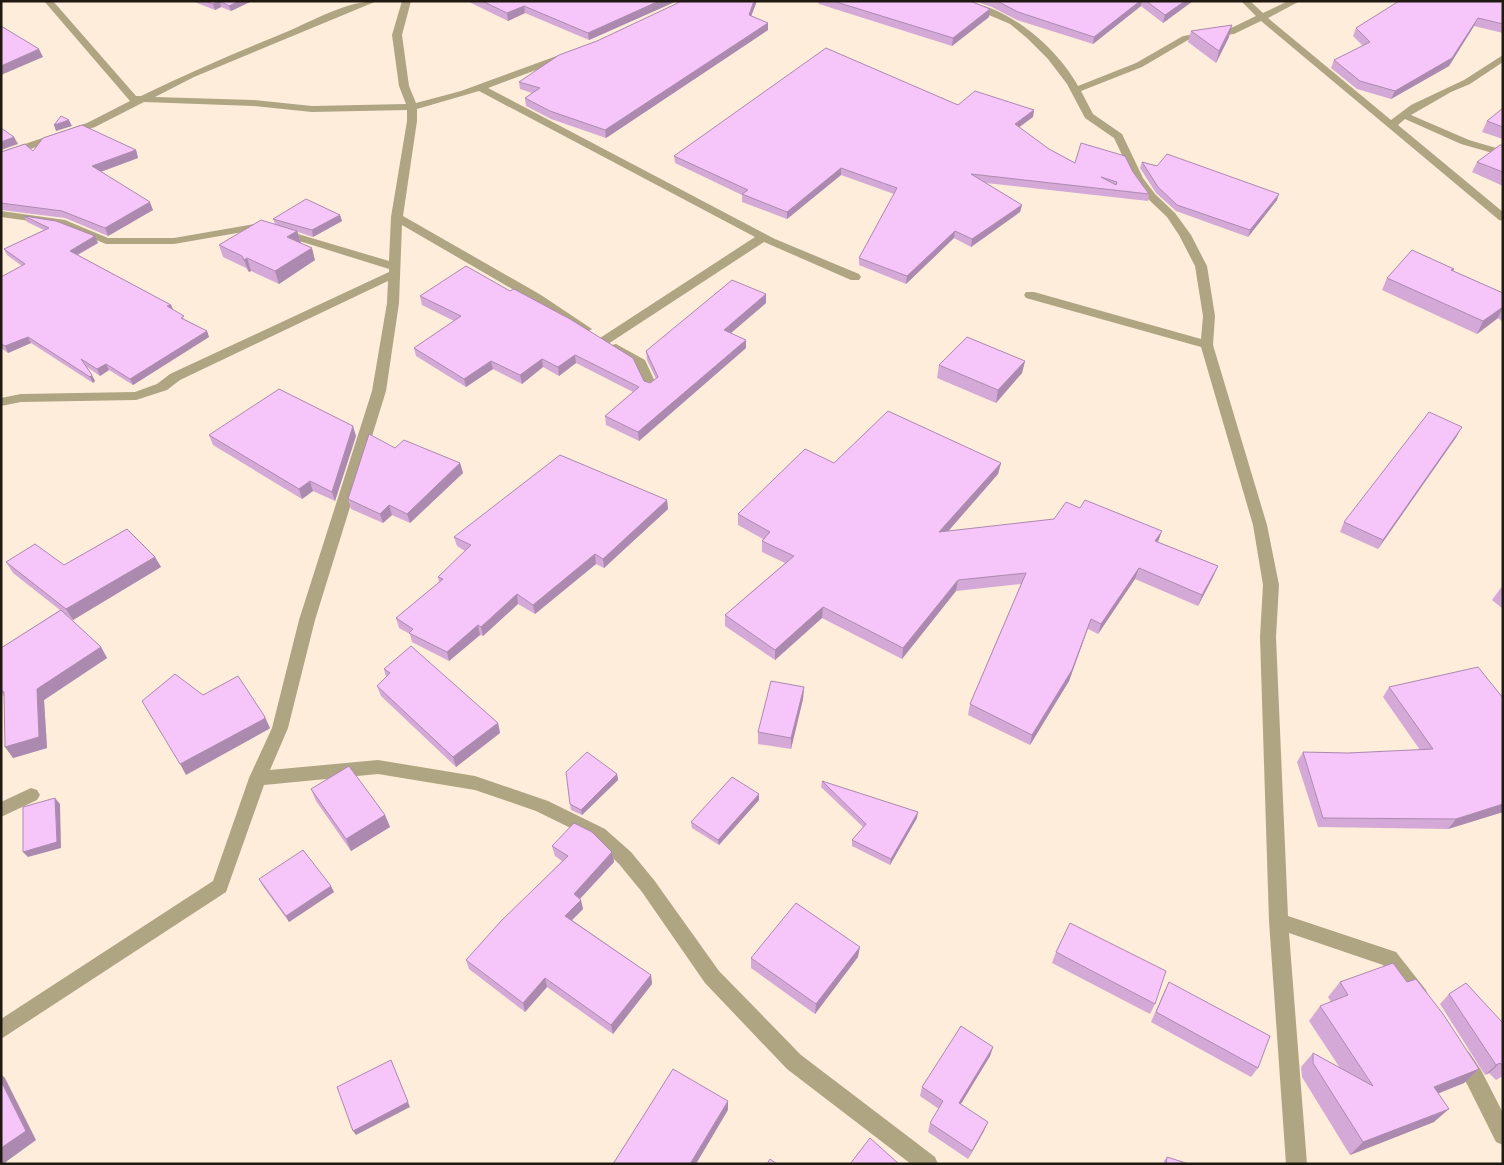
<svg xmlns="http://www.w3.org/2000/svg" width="1504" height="1165" font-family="Poppins,sans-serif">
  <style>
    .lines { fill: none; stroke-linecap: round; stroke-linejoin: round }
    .minor { fill: #afa582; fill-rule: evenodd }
    .wall { fill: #d4a9d7 }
    .shaded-wall { fill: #ac8aaf }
    .building { fill: #f6c5fa; stroke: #ac8aaf; fill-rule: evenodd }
  </style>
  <rect width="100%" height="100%" fill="#feeddb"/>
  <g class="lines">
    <path class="minor" d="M44,1H53L136,96H141C190,72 240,51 291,30C318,18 348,1 377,1L194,77L155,97L253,100L312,106L406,104L399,86L392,35L402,1H411L402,35L409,86L416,103L461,91L562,54H568V58L488,88L775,239L859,274L861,277L859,280H851L764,242L608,344H600L598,341L600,338L755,237L479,91L417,109V121L403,216L541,295L592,329L586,333L582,332L533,301L402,225L399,303L386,391L315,620L288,728L270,770L378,760L475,776L548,801L605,829L631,852L654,880L719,971L801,1055L935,1157L938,1164H911L787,1069L705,983L642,892L619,864L593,839L536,811L475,790L378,774L264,785L226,892L1,1039V1019L213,881L249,778L272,728L299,620L372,391L387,303L388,281L180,380L167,390L136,400L21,402L1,406V398L21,394L135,392L157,384L170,374L389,272V269L261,229L174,244H106L59,225L1,217V211L65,220L108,238H174L261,223L389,261L391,217L407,121V110L312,112L253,106L144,102L95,127L1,159V152L87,123L130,101Z
      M956,1C1003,1 1056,46 1078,86L1136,63L1183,36L1229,29L1256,16L1241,1H1250L1263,13L1288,1H1300L1268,18L1391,120L1411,105L1464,80L1503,55V62L1470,84L1451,92L1411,115L1469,140L1503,150V156L1461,144L1405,119L1398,125L1503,212V221L1499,220L1261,21L1234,34L1188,40L1142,67L1081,91L1093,114L1122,134L1143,178L1155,194L1175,213L1191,235L1207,266L1215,316L1213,345L1267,525L1279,585L1276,637L1288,916L1396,952L1426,990L1429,997L1426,1004L1419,1006L1412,1004L1383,965L1289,933L1307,1164H1286L1269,921L1260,637L1263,585L1253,525L1201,347L1026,298L1024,295L1026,292H1034L1201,339L1203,316L1195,266L1179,235L1167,217L1147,198L1133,178L1114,138L1085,118L1067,84L1048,59L1027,38L1010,24Z
      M616,344L645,360L657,386L656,389H646L635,365L612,351L610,348L612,345Z
      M31,788L37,790L40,795L37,800L1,817V802Z
      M1462,1049L1469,1052L1481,1070L1503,1113V1145L1496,1142L1467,1084L1452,1059L1455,1052Z"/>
  </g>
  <path class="wall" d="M192,1H252L231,11L221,7L215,10Z
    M467,1H677L589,40L525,13L508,21Z
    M817,1H970L989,17L952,46L819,4Z
    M974,1H1193L1163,23L1141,6L1093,44L1017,20L992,7Z
    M1503,1V33L1474,26L1449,66L1391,99L1357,89L1331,68L1334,60L1363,46L1353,36L1356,28Z
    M752,16L768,23V30L606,138L551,119L526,106L525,98L532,93L520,89L519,82L597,41Z
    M1191,31L1229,37L1216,63L1188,42Z
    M958,105L1034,110L1033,117L1019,127L1049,149L1075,163L1133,172L1149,194L1148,201L986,183L1022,205L1020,212L971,247L954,238L906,284L859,265V258L894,194L841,175L787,219L742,202V195L675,163L674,156Z
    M1503,108V139L1482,132L1487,121Z
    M1503,145V186L1472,172L1477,162Z
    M136,150L138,158L100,172L153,210L108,236L65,218L1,210V152L33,151Z
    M1142,162L1157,166L1277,200L1248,237L1176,211L1156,193L1140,168Z
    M340,215L342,221L313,237L298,232L301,243L315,260L279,284L251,271L249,272L246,268L223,257L219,245L275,224L273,219Z
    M24,216L98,243L78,255L171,305L173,310L186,320L207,331L209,337L133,385L109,370L100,376L87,367L95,381L93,383L31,343L8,353L1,348V277L22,266L7,255L4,249L44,230L27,222Z
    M1454,269L1453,271L1503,293V322L1498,318L1477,334L1382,290L1387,278Z
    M420,296L650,383L656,379L647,360L646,351L766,303L731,333L746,348L639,441L606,425L605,416L633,392L576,363L559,376L543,367L522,384L493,369L466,387L416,356L414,348L454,321L422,305Z
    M1025,361L1022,373L996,403L937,378L939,365Z
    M209,435L356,436L335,501L313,491L302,499L213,445Z
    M1457,436L1378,549L1340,532L1344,522Z
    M395,448L460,463L463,473L410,523L392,515L383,523L351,509L348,499Z
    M834,463H1001L998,474L948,531L1158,542L1218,566L1213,577L1198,606L1135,579L1098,634L1088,629L1069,681L1030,745L968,715L970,704L1021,584L956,591L902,659L822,618L775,660L725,626V615L785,563L762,552V541L763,539L738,525V514Z
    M667,500L668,509L604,568L596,564L535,614L518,604L483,636L480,635L449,661L412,642L410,634L399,628L396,618L439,582L438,577L465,551L457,546L454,537Z
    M155,557L161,567L73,620L66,615L101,647L107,658L44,700L47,748L13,758L4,696L1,693V648L60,610L13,573L6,562L64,565Z
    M1503,585V609L1492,600Z
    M384,669L498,723L500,733L456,767L381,696L377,686L386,677Z
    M804,687L803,699L791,749L758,744V732Z
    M1389,687L1503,812L1448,829L1318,827L1297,762L1303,752L1348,753L1420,750L1383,697Z
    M617,774L618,780L582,815L571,810L570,804Z
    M822,781L917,818L890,865L852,846V840L863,827L821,787Z
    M311,789L385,815L390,827L351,851L316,801Z
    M759,800L719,845L692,828L691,822Z
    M552,846L612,852L614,862L580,899L583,909L572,920L651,975L652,984L613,1034L547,987L525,1012L469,969L466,960L562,861L555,856Z
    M259,879L334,892L289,922L262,885Z
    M1056,952L1155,1004L1150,1014L1052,963Z
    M858,957L815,1014L751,968V958Z
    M1169,982L1258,1068L1251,1077L1151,1022L1164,992Z
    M1340,982H1407L1479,1069L1464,1083L1438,1093L1434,1122L1350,1155L1302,1077L1301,1067L1313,1053L1340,1068L1309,1021L1320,1006L1331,1002L1328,997Z
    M1449,994L1502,1022H1503V1076L1496,1080L1489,1073L1485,1075L1440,1004Z
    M993,1047L990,1056L961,1104L984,1131L968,1159L928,1132L930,1123L939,1109L920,1096L922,1087Z
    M1167,1157L1189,1164H1164V1161Z"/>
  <path class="shaded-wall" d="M220,1L221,7L215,10L213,4Z
    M239,1H252L231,11L229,6Z
    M659,1H677L589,40L588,33Z
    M754,1H757L749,22V15Z
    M1140,1H1142L1141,6L1093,44L1094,37Z
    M1185,1H1193L1163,23L1165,15Z
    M524,6L525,13L508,21L507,13Z
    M990,9L989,17L952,46L953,38Z
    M1478,18L1474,26L1449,66L1391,99L1395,91Z
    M768,23V30L606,138L605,130Z
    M1232,25L1229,37L1216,63L1219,51Z
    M39,49L43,57L1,75V66Z
    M1034,110L1033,117L1014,131L1015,124Z
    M69,120L72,126L56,131L54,125Z
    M14,137L18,144L1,150V142Z
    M136,150L138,158L95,174L92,166Z
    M841,168V175L787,219V212Z
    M1279,194L1277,200L1248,237L1250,230Z
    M150,202L153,210L108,236L105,228Z
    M1022,205L1020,212L971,247L972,239Z
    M340,215L342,221L313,237L312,230Z
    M297,231L301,243L287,237Z
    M955,231L954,238L906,284L907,276Z
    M95,236L98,243L73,257L70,251Z
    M312,248L315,260L279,284L275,271Z
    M247,258L251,271L249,272L244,260Z
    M766,294V303L724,339V330Z
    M171,305L174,311L167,306Z
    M1503,307L1498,318L1477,334L1483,321Z
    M207,331L209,337L133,385L130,379Z
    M28,337L31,343L8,353L5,346Z
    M746,340V348L639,441L638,432Z
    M575,355L576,363L559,376L558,367Z
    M542,359L543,367L522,384L520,375Z
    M491,361L493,369L466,387L464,379Z
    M1025,361L1022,373L996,403L998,390Z
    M106,364L109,370L100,376L97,369Z
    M92,375L95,381L93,383L90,377Z
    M353,426L356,436L335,501L332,492Z
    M1462,427L1457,436L1378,549L1383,540Z
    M460,463L463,473L410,523L407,514Z
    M1001,463L998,474L938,543L939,532Z
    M310,481L313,491L302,499L299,489Z
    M667,500L668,509L604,568L603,559Z
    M389,505L392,515L383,523L380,514Z
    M1162,531L1158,542L1155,541Z
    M595,554L596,564L535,614L533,605Z
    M155,557L161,567L73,620L66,609Z
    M1218,566L1213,577L1198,606L1202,595Z
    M1139,568L1135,579L1098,634L1101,624Z
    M958,580L956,591L902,659L903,648Z
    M517,594L518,604L483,636L481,627Z
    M823,607L822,618L775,660V650Z
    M1091,619L1069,681L1030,745L1032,735Z
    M478,625L480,635L449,661L447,652Z
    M101,647L107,658L44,700L47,748L13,758L5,747L37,689Z
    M804,687L803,699L791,749V738Z
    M265,717L270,728L269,729L186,775L180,764Z
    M498,723L500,733L456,767L453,757Z
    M617,774L618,780L582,815L581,810Z
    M759,794V800L719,845L718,840Z
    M55,798L60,804L61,848L28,857L23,852Z
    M1503,804V812L1448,829L1456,819Z
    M918,812L917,818L890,865L891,859Z
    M385,815L390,827L351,851L346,839Z
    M612,852L614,862L576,903L574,894Z
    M331,886L334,892L289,922L286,916Z
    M581,900L583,909L567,925L565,916Z
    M860,947L858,957L815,1014L816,1004Z
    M651,975L652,984L613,1034L611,1025Z
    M545,978L547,987L525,1012L523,1003Z
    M993,1047L990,1056L956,1112L959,1103Z
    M391,1060L410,1107L356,1135L353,1131Z
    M1500,1063L1489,1073L1485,1075L1496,1065Z
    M1479,1069L1464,1083L1420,1101L1434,1087Z
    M1,1074L5,1078L36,1140L3,1164H1Z
    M728,1101V1110L696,1164H690Z
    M1449,1109L1434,1122L1350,1155L1363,1142Z
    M988,1122L984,1131L968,1159L972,1151Z"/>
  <path class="building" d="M205,1H219L213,4Z
    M220,1H239L229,6Z
    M482,1H659L588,33L524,6L507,13Z
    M682,1H754L749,15L768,23L605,130L550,111L525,98L540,88L519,82L559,55L597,41Z
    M833,1H970L990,9L953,38Z
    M997,1H1140L1094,37L1018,12Z
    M1146,1H1185L1165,15Z
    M1399,1H1503V24L1478,18L1452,58L1395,91L1360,81L1334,60L1370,42L1356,28Z
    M1232,25L1219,51L1191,31Z
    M1,26L39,49L1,66Z
    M826,48L958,105L975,91L1034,110L1015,124L1049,149L1075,163L1081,143L1125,156L1133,172L1149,194L971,174L1022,205L972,239L955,231L907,276L859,258L897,188L841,168L787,212L742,194L748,190L674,156ZM1101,177L1117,182L1116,185Z
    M1503,108V127L1487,121Z
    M61,116L69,120L54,125Z
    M82,125L136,150L92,166L150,202L105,228L62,211L1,203V152L25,144L33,151L43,138Z
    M1,128L14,137L1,142Z
    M1500,145H1503V172L1477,162Z
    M1167,154L1279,194L1250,230L1177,205L1158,187L1142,162L1157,166Z
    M306,199L340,215L312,230L273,219Z
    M24,216L56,221L95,236L70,251L171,305L167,306L184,316L181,318L207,331L130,379L106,364L97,369L81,359L92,375L90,377L28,337L5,346L1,344V277L25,264L4,249L49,228Z
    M261,220L297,231L287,237L312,248L275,271L247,258L244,260L242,256L219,245Z
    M1412,250L1454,269L1451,270L1503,293V307L1483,321L1387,278Z
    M466,266L510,291L514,289L570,319L633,358L644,381L650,383L658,377L646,351L732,280L766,294L724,330L746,340L638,432L605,416L639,387L575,355L558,367L542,359L520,375L491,361L464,379L414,348L461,316L420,296Z
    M967,337L1025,361L998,390L939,365Z
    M279,389L353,426L332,492L310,481L299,489L209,435Z
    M888,411L1001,463L939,532L1054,519L1066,502L1080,508L1085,500L1162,531L1155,541L1218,566L1202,595L1139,568L1101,624L1091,619L1072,670L1032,735L970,704L1026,573L958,580L903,648L823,607L775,650L725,615L794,556L762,541L770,532L738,514L805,449L834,463Z
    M1429,412L1462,427L1383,540L1344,522Z
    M369,434L395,448L404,440L460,463L407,514L389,505L380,514L348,499Z
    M560,455L667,500L603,559L595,554L533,605L517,594L481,627L478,625L447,652L409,633L413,629L396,618L443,579L438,577L471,545L454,537Z
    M127,529L155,557L66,609L6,562L35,544L64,565Z
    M61,610L101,647L37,689L39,737L5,747L4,692L1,690V648Z
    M411,646L498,723L453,757L377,686L390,673L384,669Z
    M1478,667L1503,698V804L1456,819L1323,818L1303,752L1348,753L1433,749L1389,687Z
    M175,674L203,695L238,676L265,717L264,719L180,764L142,701Z
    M771,681L804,687L791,738L758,732Z
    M587,752L617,774L581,810L570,804L566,772Z
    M349,766L385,815L346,839L311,789Z
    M732,777L759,794L718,840L691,822Z
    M822,781L918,812L891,859L852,840L866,824Z
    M55,798L57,842L23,852V807Z
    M574,823L592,832L612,852L574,894L581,900L565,916L651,975L611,1025L545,978L523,1003L466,960L501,921L568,856L552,846Z
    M303,850L331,886L286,916L259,879Z
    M796,903L860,947L816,1004L751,958Z
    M1070,923L1166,971L1155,1004L1056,952Z
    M1393,963L1407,982L1416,979L1443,1014L1479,1069L1434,1087L1449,1109L1363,1142L1313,1063V1053L1373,1086L1320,1006L1348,995L1340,982Z
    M1169,982L1270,1036L1258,1068L1156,1012Z
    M1466,983L1502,1022H1503V1066L1500,1063L1496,1065L1449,994Z
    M961,1026L993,1047L959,1103L988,1122L972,1151L930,1123L943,1101L922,1087Z
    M391,1060L408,1102L353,1131L337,1087Z
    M673,1069L728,1101L690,1164H613Z
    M1,1081L26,1131L1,1148Z
    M870,1138L899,1164H850Z
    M1167,1157L1189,1164H1166Z
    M770,1159L777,1164H767Z"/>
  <rect width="1504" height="1165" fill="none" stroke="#201911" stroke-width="5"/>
</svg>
